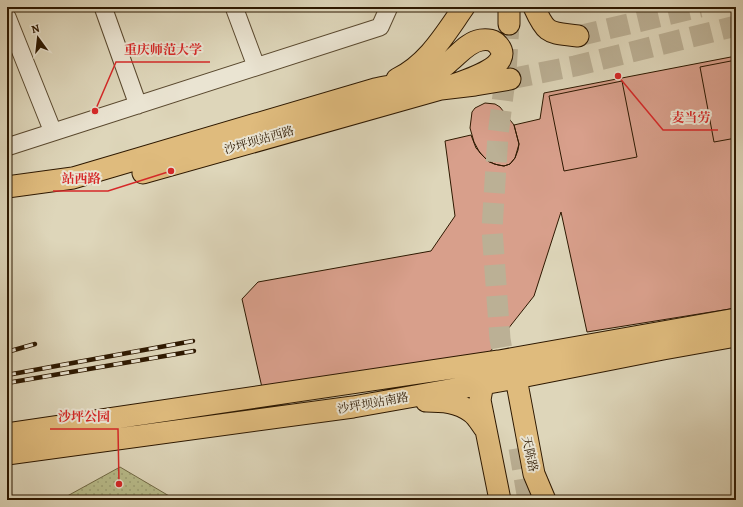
<svg xmlns="http://www.w3.org/2000/svg" width="743" height="507" font-family="Alegreya,'Noto Serif SC',serif">
  <style>
    .park { fill: url(#park-dots); stroke: #726a46 }
    .building { fill: #d89f8b; stroke: #2d1800 }
    .lines { fill: none; stroke-linecap: round; stroke-linejoin: round }
    .major-tunnel { stroke: #bbb095; stroke-width: 21; stroke-dasharray: 21 10; stroke-linecap: butt }
    .minor-casing { stroke: #59482e; stroke-width: 19 }
    .major-casing { stroke: #2d1800; stroke-width: 23 }
    .minor { stroke: #eae4d2; stroke-width: 17 }
    .major { stroke: #dfbb7d; stroke-width: 21 }
    .rail-casing { stroke: #2d1800; stroke-width: 4.5 }
    .rail { stroke: #eae4d2; stroke-width: 3; stroke-dasharray: 9; stroke-linecap: butt }
    .labels { text-anchor: middle; stroke-width: 4; stroke-linejoin: round; paint-order: stroke }
    .street-label { font-size: 12px; fill: #2d1800; stroke: #eae4d2 }
    .leader { fill: none; stroke: #d62828; stroke-width: 1.5 }
    .callout-dot { fill: #d62828; stroke: #eae4d2; stroke-width: 1.5 }
    .callout-label { font-size: 13px; text-anchor: middle; font-weight: bold; fill: #d62828; stroke: #eae4d2; stroke-width: 4; stroke-linejoin: round; paint-order: stroke }
  </style>
  <defs>
    <pattern id="park-dots" width="8" height="8" patternUnits="userSpaceOnUse"><rect width="8" height="8" fill="#b8bc8b"/><path d="M2 2h.1M6 6h.1" fill="none" stroke="#9ea176" stroke-width="1.8" stroke-linecap="round"/></pattern>
  </defs>
  <rect width="100%" height="100%" fill="#ded6ba"/>
  <filter id="stains"><feTurbulence type="fractalNoise" baseFrequency=".005" numOctaves="4"/><feColorMatrix values="0 0 0 0 .2 0 0 0 0 .09 0 0 0 0 .02 0 0 0 .5 -.17"/></filter>
  <radialGradient id="worn" r=".72"><stop offset=".6" stop-color="#630" stop-opacity="0"/><stop offset="1" stop-color="#630" stop-opacity=".3"/></radialGradient>
  <path class="park" d="M120,467L176,500H60Z"/>
  <path class="building" d="M736,56V308L587,332L561,212L534,296L489,353L263,392L242,299L258,282L431,251L455,216L445,141L471,135L476,148L485,158L494,164L504,166L510,164L515,158L518,150L519,144L514,125L540,119L544,93Z
    M736,60V138L714,142L700,67Z
    M622,81L637,157L564,171L549,96Z
    M485,103L495,104L500,107L514,125L519,144L515,158L510,164L504,166L498,165L489,162L480,153L474,142L470,128L472,112L475,108Z"/>
  <g class="lines">
    <path class="major-tunnel" d="M578,36L700,7
      M510,79L575,66L736,26
      M507,378L500,339L492,229L498,135L506,72L509,24
      M519,448L528,500"/>
    <g class="minor-casing">
      <path id="minor" d="M103,7L138,105
        M234,7L256,66
        M7,17L53,132
        M7,147L380,27L389,7"/>
    </g>
    <g class="major-casing">
      <path id="major" d="M509,7V24
        M534,7C547,36 549,32 578,36
        M397,79C428,64 445,34 464,7
        M143,173L441,89L475,85L510,79
        M7,187L73,178L375,89C393,85 414,83 431,74C437,71 444,67 449,62C459,54 468,42 481,40C487,39 494,40 498,45C518,68 454,84 441,89
        M426,401C442,401 458,402 471,412C477,416 481,424 485,429
        M7,434L499,361L736,319
        M7,454L353,407L516,378L663,349L736,336
        M500,500L480,400C483,381 485,375 499,361L511,370L516,378L534,474L545,500"/>
    </g>
    <use href="#minor" class="minor"/>
    <use href="#major" class="major"/>
    <g class="rail-casing">
      <path id="rail" d="M7,352L35,344
        M7,375L193,341
        M7,383L194,351"/>
    </g>
    <use href="#rail" class="rail"/>
  </g>
  <g class="labels">
    <g class="street-label">
      <text transform="translate(259 140) rotate(-16)" y="4">沙坪坝站西路</text>
      <text transform="translate(373 403) rotate(-10)" y="4">沙坪坝站南路</text>
      <text transform="translate(530 454) rotate(78)" y="4">天陈路</text>
    </g>
  </g>
  <path class="leader" d="M95 111L116 62H210M618 76L663 130H718M171 171L108 191H53M119 484L118 429H50"/>
  <g class="callout-dot">
    <circle cx="95" cy="111" r="4"/>
    <circle cx="618" cy="76" r="4"/>
    <circle cx="171" cy="171" r="4"/>
    <circle cx="119" cy="484" r="4"/>
  </g>
  <g class="callout-label">
    <text x="163" y="54">重庆师范大学</text>
    <text x="691" y="122">麦当劳</text>
    <text x="81" y="183">站西路</text>
    <text x="84" y="421">沙坪公园</text>
  </g>
  <rect width="743" height="507" fill="none" stroke="#ded6ba" stroke-width="24"/>
  <rect x="8" y="8" width="727" height="491" fill="none" stroke="#2d1800" stroke-width="2"/>
  <rect x="12" y="12" width="719" height="483" fill="none" stroke="#2d1800"/>
  <g transform="translate(38 38) rotate(345)" stroke="#eae4d2" stroke-width="3" paint-order="stroke">
  <path d="M0-3L7 15L0 10L-7 15Z" fill="#2d1800"/>
  <text y="-6" font-size="11" font-weight="bold" text-anchor="middle" fill="#2d1800">N</text>
  </g>
  <rect width="100%" height="100%" filter="url(#stains)"/>
  <rect width="100%" height="100%" fill="url(#worn)"/>
</svg>
